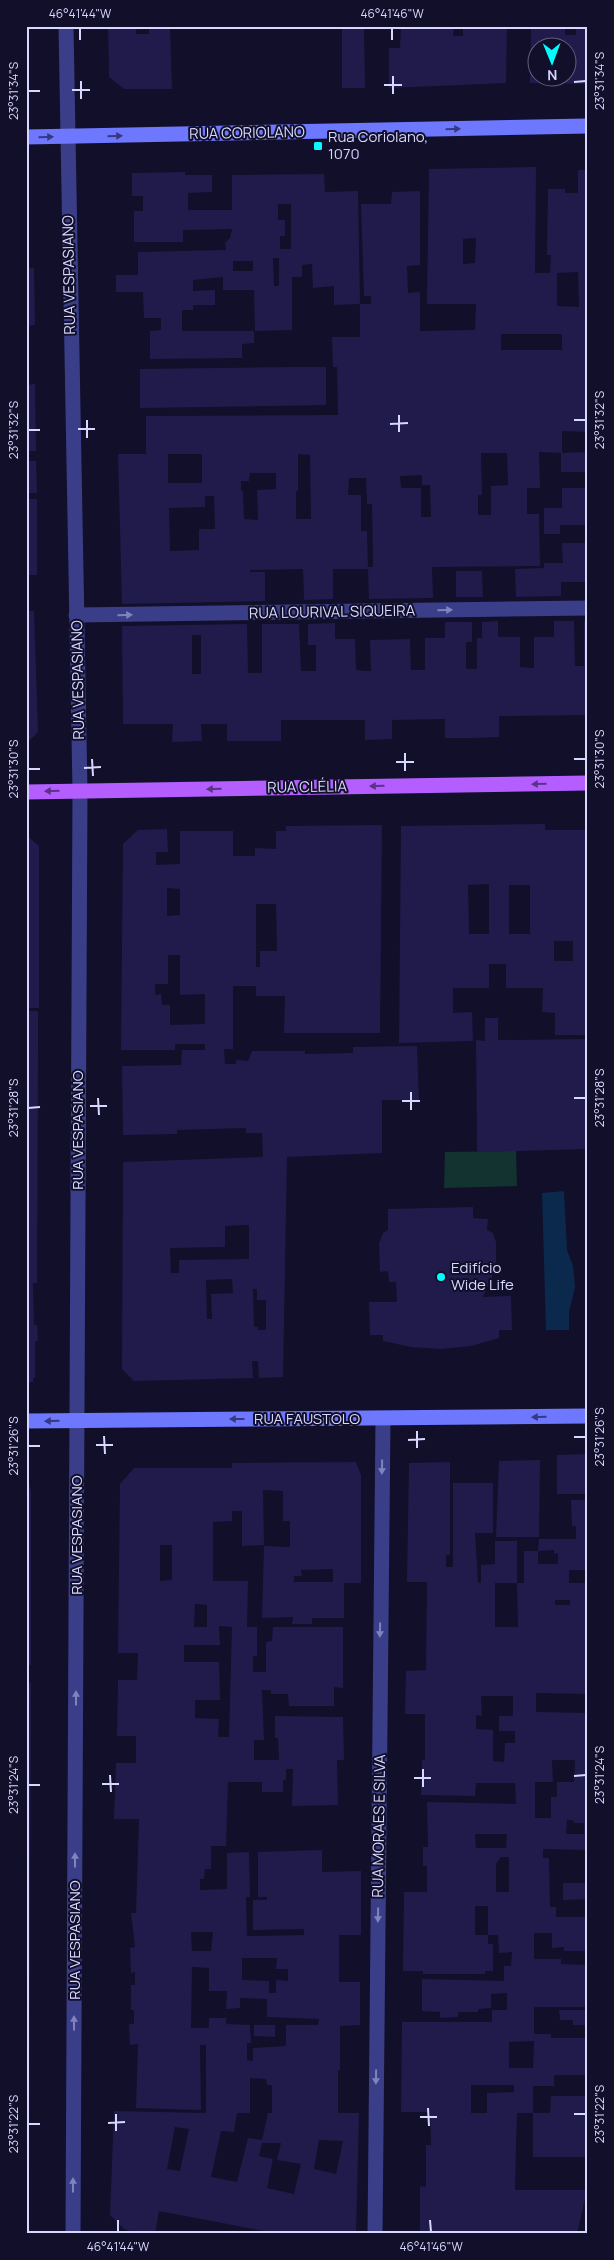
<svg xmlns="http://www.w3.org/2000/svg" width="614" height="2260" font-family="Manrope,sans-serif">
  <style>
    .green { fill: #12332f }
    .water { fill: #0b294c }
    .building { fill: #201b4a; fill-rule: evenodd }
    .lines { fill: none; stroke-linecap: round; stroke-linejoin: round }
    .street { stroke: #3a3e89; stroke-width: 15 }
    .secondary { stroke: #6e78ff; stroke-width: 15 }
    .primary { stroke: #b45eff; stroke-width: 15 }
    .oneway { fill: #36397f }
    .oneway2 { fill: #8183be }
    .oneway3 { fill: #5a3389 }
    .ticks { fill: none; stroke: #d8d7ff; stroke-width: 2 }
    .poi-dot { fill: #03fdff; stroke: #110f29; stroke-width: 2 }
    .labels { text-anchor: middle; stroke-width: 4; stroke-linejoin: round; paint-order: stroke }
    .street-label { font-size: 15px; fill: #d8d7ff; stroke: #110f29 }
    .poi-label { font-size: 15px; fill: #d8d7ff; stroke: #110f29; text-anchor: start }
    .neatline { fill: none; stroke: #d8d7ff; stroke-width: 2 }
    .ticks-label { font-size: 12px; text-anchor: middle; fill: #d8d7ff }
  </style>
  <rect width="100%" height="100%" fill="#110f29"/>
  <path class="green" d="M516,1151L517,1186L444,1188L445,1152Z"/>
  <path class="water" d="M564,1191L567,1250L573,1266L575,1287L569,1312V1330H546L542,1193Z"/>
  <path class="building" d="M108,26H136V34H149V26H170L172,89H124L109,77Z
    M342,26H364L365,88H342Z
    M401,26H454L453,36H463V26H507L506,83L389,88V48H400Z
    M531,26H565V35H576V26H588V84L530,83ZM536,48H566V78H536Z
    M536,167L535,273H550L551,255H547L548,189H565V193H578V170H588V432L562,431V453L588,452V472H561V453L539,452L540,488H527V514H539L540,566L432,567L433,598L369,599L368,569H333V599L304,600L303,569L250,570V572H265V601L122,604L118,454H146V416L338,415L337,367H333L332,337H360V304L334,305V286L313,288L312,264L302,265V277H292V330L255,331L254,290H223V277L193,280V291L215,290V305H193V310H182V331H254V343L242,344V358L150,359V331L161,330V318H144L143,292H116V275H138V252L226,250L225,243L230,238L232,229L183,230V242H134V211H143V196H132V173L185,172V175H212V192L188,193V210H232V175L324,174L325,192L358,191L360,304H371V296H364L361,204H391L392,192L420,191V265L407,266L408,293L420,292V331L475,330L476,304H427L429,169ZM278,204H291V249H280V236H285V220H278ZM476,238L475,263L463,264V239ZM273,258H279V286H274ZM233,261H253V271H233ZM578,272L579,307L557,306V273ZM501,334H562V350H501ZM481,453H507L508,485L491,486V515H478V495H482ZM168,454H202V483H168ZM298,454L310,455L311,519H296V491H298ZM250,473H276V489L257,490L258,520L244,519L243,491H241V481H249ZM422,475V485H430L431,517H421V488H401L400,476ZM349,478H366L367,504H372L373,567H368L367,531H361V495H348ZM205,496H214L215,529H199V550L170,551L169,508L205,507Z
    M26,237H28L29,268H34L35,325L26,326Z
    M292,367H326V405L140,408V369Z
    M35,384L36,451H26V385Z
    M26,461H36L37,493H26Z
    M562,488H588V525H560V534H544V508H562Z
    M26,499H37V575H26Z
    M562,543H588V582H561V596L516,597L515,569L544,568V563H563Z
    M456,571H482L483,597H456Z
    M26,611H34L38,732L26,744Z
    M498,621V637H520V667L534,668V637H554V621H574L575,666H584V621H588V715L499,716V737L474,738H445V719L392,720V739L365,740V720H281V741H227V724H201L202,741L172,742L173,724H123L122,626L247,624L248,673H262V624H299L301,671H316V645H308V624L335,623V639H355L356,670L365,671H371L370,640L410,639L411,670H425V638H445V622H472V642H466V669H477V638H482V622ZM192,635H201V674H192Z
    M545,824V830H588V1035H555V1013L542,1012L543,988H506V964H489V988H453V1013L472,1012L473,1041L399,1043L401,826ZM489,884V934H469L468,885ZM509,885H530V934H509ZM554,941H573V961H554Z
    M382,825L380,1033H284L285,996H256V986H233V1049H224L225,1064H236V1060L248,1061L252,1051H305V1054L353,1053V1047L417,1046L419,1100H382V1153L287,1157L283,1377L259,1378L258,1361H252L253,1378L134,1381L122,1369L123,1162L263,1157L262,1133H246V1128L177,1130V1134L123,1135L122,1066L181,1065L182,1050H205V1044H175V1050H121L123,844L138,830L167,829L168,852H156V865L180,864V831H233V856H255V848L276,849V831H286V826ZM167,888L180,889V915L167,916ZM256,904H276L277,951H260V967H256ZM168,955H180V995L205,994V1024L170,1025V1005H162L161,994L156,995L155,992V984H168ZM245,1225H249V1259L179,1260V1273H171L170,1248L225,1247V1226ZM232,1279L233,1293L211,1294L212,1319H207L206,1280ZM253,1289H257V1300H266V1330H258V1327H254Z
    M26,835L39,846V1008H26Z
    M26,1011H38V1053L37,1283H33L34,1325H37L38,1341H35V1378H33V1382H26Z
    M485,1018H498V1040L588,1039V1149L477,1152L476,1040L485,1041Z
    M473,1207V1218L488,1219L487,1230L493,1233L496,1242V1268L483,1297L511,1296L512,1330H499V1338L471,1346L440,1349L411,1347L383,1341V1335H370L369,1302H397L396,1282H389L388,1271L380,1272L379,1243L383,1233L388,1230V1209Z
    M588,1454V1494H557V1455Z
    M540,1460L539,1537H496L499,1461Z
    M356,1462L361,1475V1583H344V1618H312V1624H292L293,1617L262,1618L264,1546L290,1547V1521H283V1491L263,1490L264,1545L242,1546V1511H232V1521L213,1522V1581H248L247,1627H257V1656H253V1672H266V1642L272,1641L273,1627H343V1688L334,1687V1706H289L288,1694H271V1690H262L264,1740H254V1760H279L278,1738H275V1716L343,1717L344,1760H337L338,1805L292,1806L293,1769H286V1780H283V1792H262V1782H228L226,1846H211V1869H205L204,1879H200V1890L227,1889V1853L249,1852L250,1897H246L247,1936L304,1935V1929L253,1930V1900H267V1897H258V1852L322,1850V1872L361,1871V1935H339V1982H360V2025L340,2026V2070H338V2113H359L356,2234H279L159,2211L155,2234H138L124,2229L110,2215L114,2111L206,2113V2045H200L201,2110L136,2108L138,2044L130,2045L129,2024H134V2010H131V1985H135V1972L131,1973L130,1948L135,1947L131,1913H136L139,1819H114L116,1763H136V1736H117L118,1680H137L138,1653H118L120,1484L134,1468H232V1463ZM160,1545H172V1580L160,1581ZM333,1569V1582H294V1576H302L301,1570ZM195,1604L207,1605V1627H194ZM219,1626L232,1627L229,1737H218L219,1719L195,1718V1700H220L219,1662H184V1645H220ZM191,1932H213L211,1951H192ZM242,1958H277L276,1969H288V1981L276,1980V1993H269V1981L242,1980ZM192,1967L209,1968V1991H227L226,2009L240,2008V1998L267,1999V2017L319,2019L318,2025H286V2046L253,2048V2061L247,2060V2043H251L250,2025L226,2024V2018H209V2028H191ZM250,2078L266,2079L267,2085H272V2113H268L262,2140L248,2138L237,2182L211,2177L221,2131L234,2132L237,2113H250ZM175,2127L189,2129L180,2171L167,2169ZM319,2140L343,2141L336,2174L314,2169ZM262,2143H281L277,2160L301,2164L294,2194L267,2188L273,2159L259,2156Z
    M450,1462V1555H446V1567H453V1483H493V1533H475L478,1583H481V1565L495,1564V1541H517V1583H495V1627H518L517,1583H524V1551H538V1564H558V1553L554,1554V1550L538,1551L539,1539H576V1526H572L571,1500H588V1570H569V1583H588V1694L536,1693V1712L588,1713V1850L543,1849V1858H549L550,1907H556V1917H586L588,1909V1951H564V1947L552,1948V1933H534V1959H561V1964L588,1965V2007H534V2034H551V2038H588V2075H554V2086H533V2113H517L516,2145L515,2190H587L577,2234H420V2186L426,2187V2145H431L430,2112H401L402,2022H492V2010H507V1993L491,1994V2008L478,2009V2012H458V2017L440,2018V2012L422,2011V1979L504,1981V1966H511L512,1952L499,1953L498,1935H488V1906H475V1935H488V1944H493V1971H485V1974H423V1971H403L404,1892H427V1866H423V1847H428L427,1802L516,1804L515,1783H476L475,1796L421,1795L422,1760H425V1714H405L406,1671L426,1670L427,1582H407L409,1463ZM555,1600H570V1605H555ZM481,1696H513V1716H499V1731H515V1743H505L504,1762L493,1761V1730L476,1729V1715L482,1716ZM552,1760H575L574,1782H557V1797H551V1818H535V1782H553ZM567,1820H573L574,1823H584V1834H566ZM475,1834H507L506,1848H476ZM501,1857H509V1892H496V1864ZM534,2041L533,2068H509V2042ZM471,2085H514V2092L487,2093V2113H471Z
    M27,1478L31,1491V1665H26Z
    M26,1683H31L29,2192L26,2195Z
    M563,1883H588V1899L563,1900Z
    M559,2010H588V2025H573V2020H560Z
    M254,2025H275V2037L254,2036Z
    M551,2096H588V2157H533V2113H550Z"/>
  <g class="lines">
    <path class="street" d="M66,26L80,791L73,2234
      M76,615L588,608
      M375,2234L383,1419"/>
    <path class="secondary" d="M26,137L588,126
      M26,1421L588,1416"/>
    <path class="primary" d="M26,792L588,783"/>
  </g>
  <defs><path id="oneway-solid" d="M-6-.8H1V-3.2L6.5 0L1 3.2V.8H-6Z" transform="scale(1.25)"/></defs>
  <g class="oneway">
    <use href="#oneway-solid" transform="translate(453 129) rotate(-1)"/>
    <use href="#oneway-solid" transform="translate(115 136) rotate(-1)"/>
    <use href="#oneway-solid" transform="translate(46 137) rotate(-1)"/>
    <use href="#oneway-solid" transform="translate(539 1417) rotate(179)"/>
    <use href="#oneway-solid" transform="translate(237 1419) rotate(180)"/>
    <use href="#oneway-solid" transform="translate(52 1421) rotate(179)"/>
  </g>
  <g class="oneway2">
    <use href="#oneway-solid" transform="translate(445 610) rotate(-1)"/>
    <use href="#oneway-solid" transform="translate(125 615) rotate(-1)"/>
    <use href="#oneway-solid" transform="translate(382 1467) rotate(91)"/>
    <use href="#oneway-solid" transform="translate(380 1630) rotate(91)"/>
    <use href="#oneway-solid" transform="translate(76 1698) rotate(-90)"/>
    <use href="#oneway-solid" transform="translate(75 1860) rotate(-90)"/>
    <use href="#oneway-solid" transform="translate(378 1915) rotate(91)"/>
    <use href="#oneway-solid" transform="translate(74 2023) rotate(-90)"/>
    <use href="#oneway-solid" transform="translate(376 2077) rotate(91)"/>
    <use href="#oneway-solid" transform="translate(73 2185) rotate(-90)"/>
  </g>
  <g class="oneway3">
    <use href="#oneway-solid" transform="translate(539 784) rotate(179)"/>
    <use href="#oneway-solid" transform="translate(377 786) rotate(179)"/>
    <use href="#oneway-solid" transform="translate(214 789) rotate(179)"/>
    <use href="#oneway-solid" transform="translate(52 791) rotate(179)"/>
  </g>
  <path class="ticks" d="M80,28V40M392,28V40M393,76V94M81,81V99M574,82L586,81M384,85H402M72,90H90M28,91H40M399,415V432M87,420V438M574,420H586M390,424L408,423M78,429H95M28,430H40M405,753V771M92,759L93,776M574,759H586M396,762H414M84,768L101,767M28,769H40M411,1092V1110M98,1098L99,1115M574,1098H586M402,1101H420M90,1106H107M28,1108L40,1107M417,1431V1448M104,1436L105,1454M574,1437H586M408,1440L425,1439M96,1445H113M28,1446H40M423,1769V1787M110,1775L111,1792M574,1776L586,1775M414,1778H431M102,1784H119M28,1785H40M428,2108L429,2126M116,2114V2131M574,2114H586M420,2117H437M108,2123L125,2122M28,2124H40M118,2220V2232M430,2220L431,2232"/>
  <g class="poi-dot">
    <rect x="313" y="141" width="10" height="10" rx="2.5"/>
    <circle cx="441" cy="1277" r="5"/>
  </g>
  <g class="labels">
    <g class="street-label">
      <text transform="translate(247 133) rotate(-1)" y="5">RUA CORIOLANO</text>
      <text transform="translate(69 275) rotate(-91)" y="5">RUA VESPASIANO</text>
      <text transform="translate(332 612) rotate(-1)" y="5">RUA LOURIVAL SIQUEIRA</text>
      <text transform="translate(78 680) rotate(-91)" y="5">RUA VESPASIANO</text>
      <text transform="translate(307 787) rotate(-1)" y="5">RUA CLÉLIA</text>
      <text transform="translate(78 1130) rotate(-90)" y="5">RUA VESPASIANO</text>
      <text x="307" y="1424">RUA FAUSTOLO</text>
      <text transform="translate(77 1535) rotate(-90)" y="5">RUA VESPASIANO</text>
      <text transform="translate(379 1826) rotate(-89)" y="5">RUA MORAES E SILVA</text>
      <text transform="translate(75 1940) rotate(-90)" y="5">RUA VESPASIANO</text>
    </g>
    <g class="poi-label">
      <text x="328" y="142">Rua Coriolano,<tspan x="328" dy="17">1070</tspan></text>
      <text x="451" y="1273">Edifício<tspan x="451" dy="17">Wide Life</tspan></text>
    </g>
  </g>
  <rect width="614" height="2260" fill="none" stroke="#110f29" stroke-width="55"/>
  <g transform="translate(552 62) rotate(179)"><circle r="24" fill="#110f29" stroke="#615f7f"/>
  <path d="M0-4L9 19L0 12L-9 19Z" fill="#03fdff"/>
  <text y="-8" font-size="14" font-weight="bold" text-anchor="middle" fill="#d8d7ff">N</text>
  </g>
  <rect x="28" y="28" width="558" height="2204" class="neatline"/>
  <g class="ticks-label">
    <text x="80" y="18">46°41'44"W</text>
    <text x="392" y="18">46°41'46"W</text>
    <text transform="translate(600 81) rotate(-90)" y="4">23°31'34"S</text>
    <text transform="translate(14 91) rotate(-90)" y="4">23°31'34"S</text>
    <text transform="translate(600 420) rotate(-90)" y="4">23°31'32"S</text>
    <text transform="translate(14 430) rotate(-90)" y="4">23°31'32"S</text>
    <text transform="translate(600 759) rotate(-90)" y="4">23°31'30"S</text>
    <text transform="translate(14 769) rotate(-90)" y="4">23°31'30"S</text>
    <text transform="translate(600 1098) rotate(-90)" y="4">23°31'28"S</text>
    <text transform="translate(14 1108) rotate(-90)" y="4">23°31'28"S</text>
    <text transform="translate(600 1437) rotate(-90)" y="4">23°31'26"S</text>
    <text transform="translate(14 1446) rotate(-90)" y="4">23°31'26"S</text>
    <text transform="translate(600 1775) rotate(-90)" y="4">23°31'24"S</text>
    <text transform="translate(14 1785) rotate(-90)" y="4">23°31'24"S</text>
    <text transform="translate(600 2114) rotate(-90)" y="4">23°31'22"S</text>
    <text transform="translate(14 2124) rotate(-90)" y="4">23°31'22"S</text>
    <text x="118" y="2251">46°41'44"W</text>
    <text x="431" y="2251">46°41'46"W</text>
  </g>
</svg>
